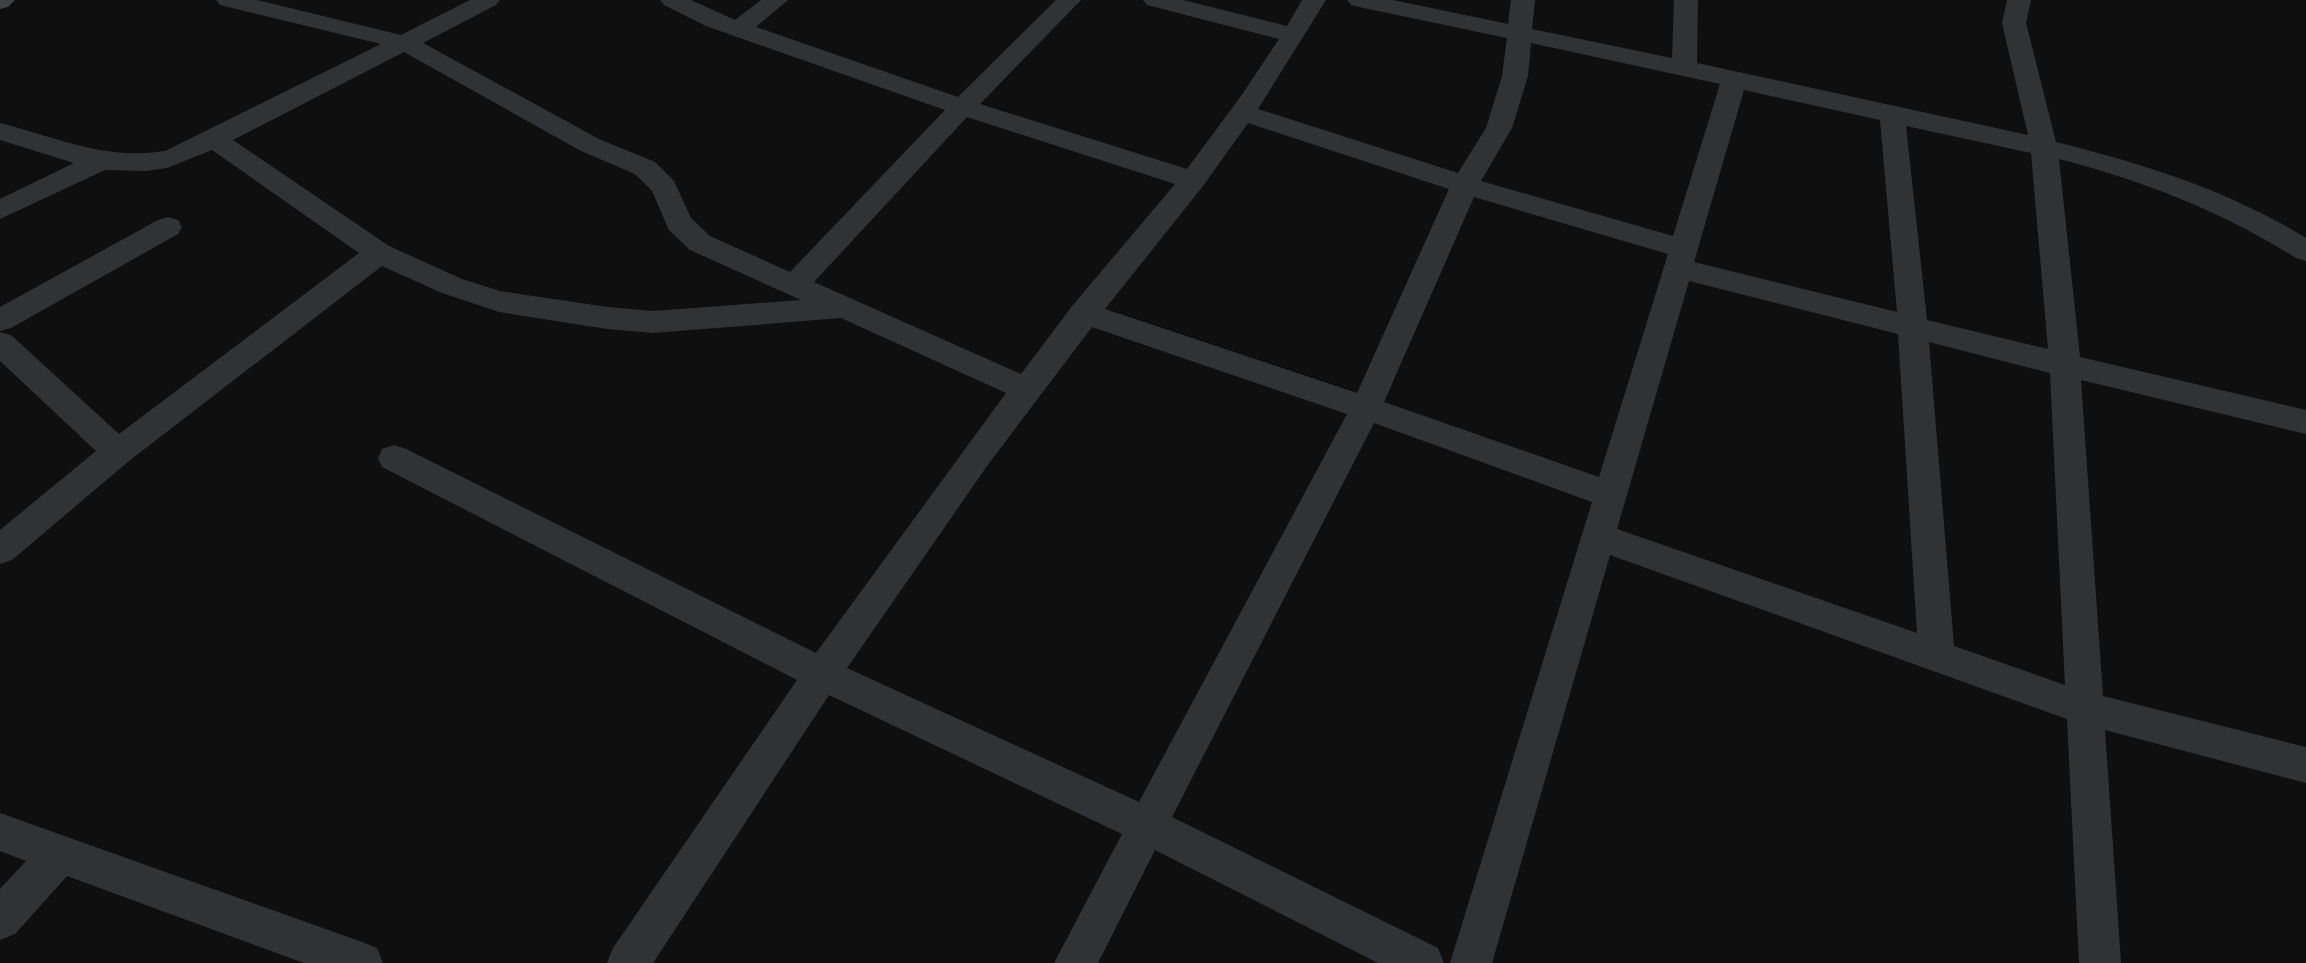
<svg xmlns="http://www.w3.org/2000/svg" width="2306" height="963" font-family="'DM Sans',sans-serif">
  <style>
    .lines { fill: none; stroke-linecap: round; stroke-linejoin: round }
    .minor { fill: #303335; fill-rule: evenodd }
    .secondary { fill: #3e4245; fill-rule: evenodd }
  </style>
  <rect width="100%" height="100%" fill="#0f0f10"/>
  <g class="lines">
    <path class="minor" d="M216,0H257L401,35L470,0H500L496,5L423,43L599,139L655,162L674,181L691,218L710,236L790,272L945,110L706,26L664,5L660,0H691L735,20L761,0H788L756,27L958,97L1056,0H1081L980,104L1187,169L1241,96L1279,39L1147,5L1143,0H1183L1287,26L1302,0H1326L1258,109L1458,173L1486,128L1502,76L1507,38L1359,7L1351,5L1347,0H1393L1508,24L1511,0H1535L1532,29L1672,58L1674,0H1698L1697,63L2028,135L2002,23L2007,0H2031L2026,23L2056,142C2144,164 2228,190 2306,238V261L2296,258C2221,211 2144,181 2059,159L2080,357L2306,410V434L2081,380L2103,696L2306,747V783L2105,730L2121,963H2079L2067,719L1610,555L1492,963H1450L1592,502L1374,423L1172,817L1438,948L1444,963H1378L1155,850L1098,963H1054L1122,834L829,695L653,963H607L613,948L797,680L382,467L378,458L382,449L394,445L406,449L816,653L1006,393L841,318L653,333L607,329L499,312L442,293L382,266L129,461L12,560L0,564V530L96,451L0,361V332L11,335L119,434L359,253L212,150L167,168L146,171L105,170L0,219V199L74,163L0,140V123C56,137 105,161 165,151L381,44L220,5ZM1531,43L1720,84L1673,236L1481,181L1512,128L1528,76ZM404,52L581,151L635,174L652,191L669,230L690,250L801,300L653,311L607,307L500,291L462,279L389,246L233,140ZM1744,90L1880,120L1897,312L1694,262ZM967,117L1175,184L1073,305L1021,374L814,282ZM1248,123L1449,189L1357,393L1105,309L1203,186ZM1906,126L2031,153L2048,349L1927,320ZM1474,197L1668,254L1599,477L1384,402ZM1689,281L1898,334L1917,633L1617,529ZM1092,327L1347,414L1139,802L847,668L987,466ZM1929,342L2050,373L2065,685L1954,646Z
      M168,217L178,220L182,227L178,234L11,328L0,331V307L158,220Z
      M0,813L362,942L377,948L383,963H304L67,876L15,934L0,940V889L26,861L0,851Z"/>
    <path class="secondary" d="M0,0H15L8,7L0,9Z"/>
  </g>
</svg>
